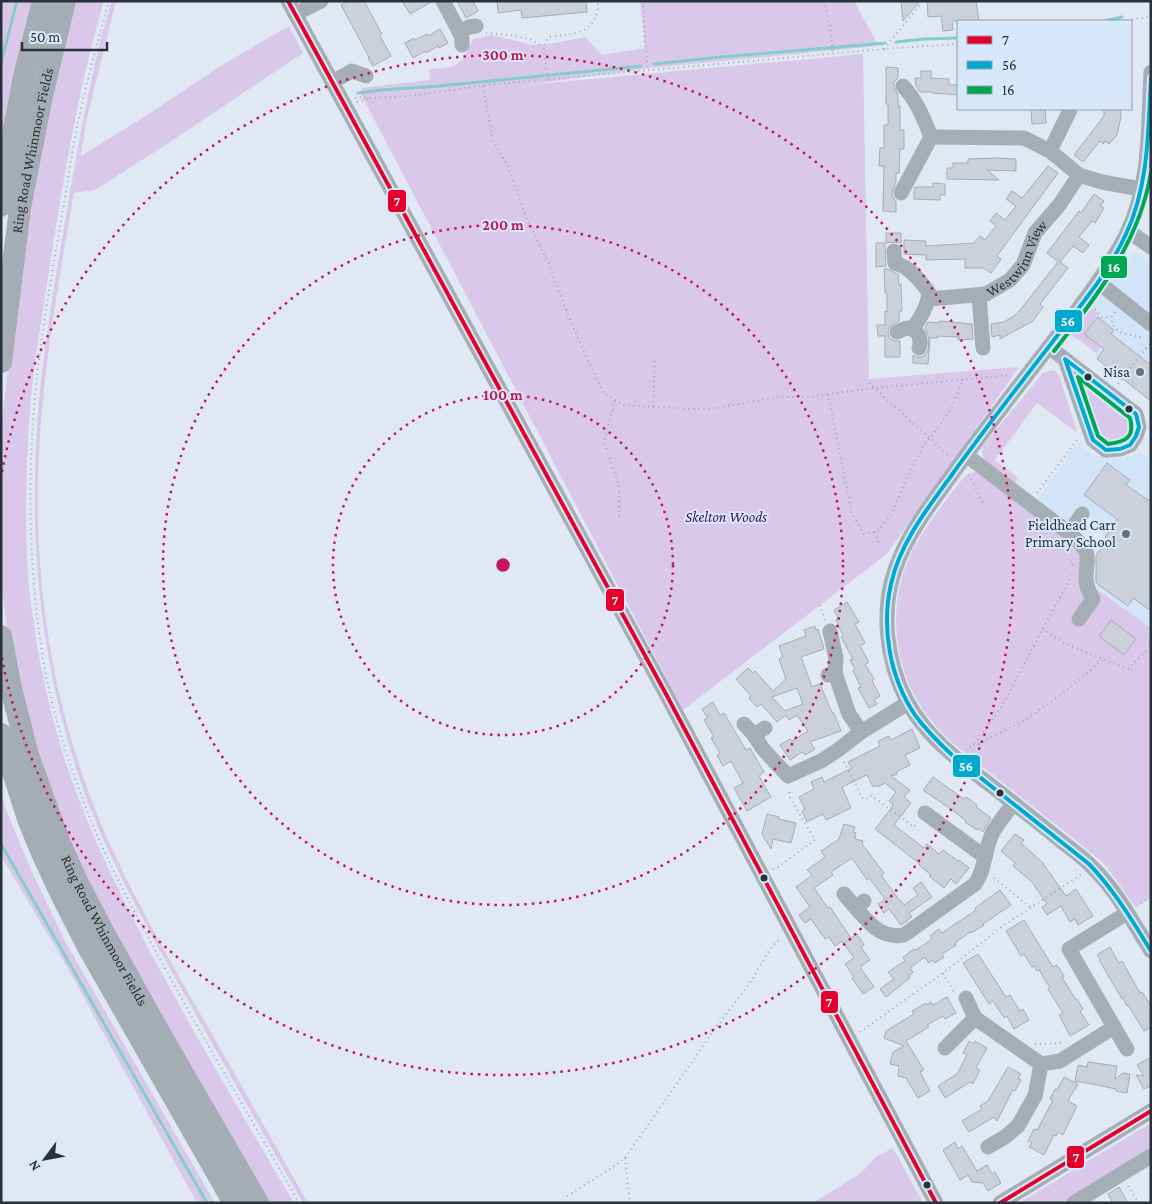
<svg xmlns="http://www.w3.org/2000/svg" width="1152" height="1204" font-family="'Crimson Pro',serif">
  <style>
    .built { fill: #d2e4f8 }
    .green { fill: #dac8eb }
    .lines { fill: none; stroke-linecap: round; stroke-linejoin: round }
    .stream { stroke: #83ceca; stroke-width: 3 }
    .building { fill: #ccd0da; stroke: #a7abb5; fill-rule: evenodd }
    .path { stroke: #9fa8ae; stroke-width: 2; stroke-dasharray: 1 4; stroke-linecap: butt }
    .minor { stroke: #a4aeb4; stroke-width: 15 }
    .highway { stroke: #a4adb3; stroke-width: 22 }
    .bus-1-casing { stroke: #d8e8fb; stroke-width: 8 }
    .bus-2-casing { stroke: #d8e8fb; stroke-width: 8 }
    .bus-3-casing { stroke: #d8e8fb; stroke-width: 8 }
    .bus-1 { stroke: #e4002b; stroke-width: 4 }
    .bus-2 { stroke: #00a9ce; stroke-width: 4 }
    .bus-3 { stroke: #00a651; stroke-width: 4 }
    .ring { fill: none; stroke: #c2185b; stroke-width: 2.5; stroke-dasharray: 2.5 5 }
    .poi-dot { fill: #69717b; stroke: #d8e8fb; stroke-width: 2 }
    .bus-dot { fill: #29313a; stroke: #d8e8fb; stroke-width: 2 }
    .labels { text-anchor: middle; stroke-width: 4; stroke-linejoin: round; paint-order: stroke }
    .street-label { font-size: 15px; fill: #29313a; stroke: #d8e8fb }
    .poi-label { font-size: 15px; fill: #29313a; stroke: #d8e8fb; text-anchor: end }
    .park-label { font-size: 15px; font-style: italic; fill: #49105a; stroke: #d8e8fb }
    .centre { fill: #c2185b; stroke: #d8e8fb; stroke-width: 2.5 }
    .ring-label { font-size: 15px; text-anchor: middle; font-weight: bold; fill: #c2185b; stroke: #d8e8fb; stroke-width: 4; stroke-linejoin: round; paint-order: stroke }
    .line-badge { stroke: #d8e8fb; stroke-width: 2 }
    .badge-label { font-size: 14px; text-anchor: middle; font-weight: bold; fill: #fff }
  </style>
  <rect width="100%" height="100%" fill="#e0e9f3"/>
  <path class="built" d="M1134,252L1151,264V400L1097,359L1096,353L1080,340L1074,338L1072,335L1074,330Z
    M1078,442L1083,448L1096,457L1100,455L1116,459L1124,458L1139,452L1151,460V628L1088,583L1099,570L1091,564L1108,539L1095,530L1100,523L1080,510L1067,524L1035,503Z"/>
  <path class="green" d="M1,1H37L1,164Z
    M71,1H104C79,85 65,171 51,257C44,307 34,358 30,409C26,468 24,528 29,587C30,600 32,612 34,625C42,682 56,738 76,792C96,846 122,897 148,948C194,1034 244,1118 294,1203H266L113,936L51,802L7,627L1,582V433L3,413L17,285L29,192Z
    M112,1H116L86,122L81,156L144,117L222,65L289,26L303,53L161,148L95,190L74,193C55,302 35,413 38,525C41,612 55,696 84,779C110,855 151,926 190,996C230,1065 269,1134 308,1203H303C261,1129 218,1055 177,981C142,918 106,854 82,786C42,669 29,552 37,428C41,364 52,301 62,238C72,182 81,125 94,69C98,46 105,24 112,1Z
    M640,1H854L879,46L650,68L526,85L863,54L869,379L1019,367L887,554L683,710L362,96L361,88L430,80L429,69C458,68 461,66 473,39L491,35L533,45L555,43L585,37L602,55L645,48Z
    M1089,310C1095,308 1098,312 1099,318L1097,317L1084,334L1101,347L1096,353L1080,340L1074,338L1072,335L1074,330Z
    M1052,370L1055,371L1059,375L1077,432L1037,403L995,460L1018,478L1015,483C1007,477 989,465 984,459C981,455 982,451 983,446L1043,373Z
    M1076,375C1089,385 1101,394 1113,404C1118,408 1124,412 1127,417C1138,437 1115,450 1100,437Z
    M974,472H979L1081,548L1088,583L1151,628V897L1135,907L1107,867L1099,859L950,741C938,729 926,716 917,700C890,653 889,593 915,546C929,521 947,499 964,477L969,474Z
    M1,796L11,822L33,874L66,943L215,1203H197L67,967L1,856Z
    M1151,1123V1153L1069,1203H1019Z
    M893,1148L923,1203H813L861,1173L876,1157Z"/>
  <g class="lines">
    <path class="stream" d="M1104,21L1122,17
      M896,42L924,39L958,38
      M1,63L17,1
      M654,64L721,57L885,43
      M358,93L381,90L439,86L641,66
      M1,844L207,1203"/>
  </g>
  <path class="building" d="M348,1H364L382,34L380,36L391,56L373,66L368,58L369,57L341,5Z
    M402,1H433L410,14Z
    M457,1H473L478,11L466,18Z
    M497,1H586L587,12L522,18L521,10L498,13Z
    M901,1H920L903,21Z
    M936,1H976L979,21H952L953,30L943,31L941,16L928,17L927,2Z
    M440,29L448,43L439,48L438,46L426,53L425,51L413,58L405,43L414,38L415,40L427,34L428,36Z
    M886,67L898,68V78L894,82V87L898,95V106H900V130H904V149H900L899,173H896V182L892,193L893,198L896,201V212L883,211L884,166H879L880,148H884V125H888V104H886Z
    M921,71H931V78L949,79V85H958V95L933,93V92H920L916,86L915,78H921Z
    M1031,109H1045L1046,123L1032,124Z
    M1104,109H1120L1121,117L1117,135L1109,144L1105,141L1103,144L1100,141L1083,162L1074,155L1104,116Z
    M996,158L1016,159V171L987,170L999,180L947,179V168H953V163H968V159Z
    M1048,166L1058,173L997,256L1001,259L991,273L983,268H965V259L926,260V255L904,254V240L926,241V246L974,243L980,236L985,240L996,226L990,221L996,213L1005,220L1016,206L1006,199L1012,191L1022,198Z
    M933,183L945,184V195H940V200L914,199V189L915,187H933Z
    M1094,194L1104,201L1100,206L1104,208L1095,223L1092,221L1079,237L1089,245L1083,253L1073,246L1060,262L1068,268L1040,304L1043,307L1033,321L1000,339V335L992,337L991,324L1004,322L1017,314L1058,262L1047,253L1079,211L1081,213Z
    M886,233H901V243L894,242L886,243Z
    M876,243H885L886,266L876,267Z
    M884,269H888L898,274L899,285L901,284L902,311H899V321L890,326L888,332L889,337L891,339L896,341H900V357H885V336H878L877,325H885V311L887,312V293H885Z
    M1098,317L1114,330L1111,334L1151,365V401L1097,359L1104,349L1084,334Z
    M939,321L972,324L973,339L958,340L959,337L938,336V338H930L928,364L913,363V355L917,357H922L926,354L928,350L929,338L925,328L928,322L939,323Z
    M1107,463L1130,480L1126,485L1151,502V611L1133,598L1128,606L1096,583V555L1108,539L1105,537L1117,519L1084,495Z
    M847,602L859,622L855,624L865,643L860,646L869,662L865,664L874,679L872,681L880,696L874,700L877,704L869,708L858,688L861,687L853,671L855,669L850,660L853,659L841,637L843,635L838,626H839L836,620L838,618L834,610Z
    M1111,620L1136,639L1124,655L1099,636Z
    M815,626L816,630L818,629L824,649L801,657L812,687L820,684L832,713H834L841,731L810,742L815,749L805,755L802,752L790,760L780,745L790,739L792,741L808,731L797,715L789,720L786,715L777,722L761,704L757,707L749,698L751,696L736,679L748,668L753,673L755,671L773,691L786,679L779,659L783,657L779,646L806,636L804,630ZM797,688L803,704L785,711L772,697Z
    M713,702L720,715L724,713L746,750L750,748L764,772L759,776L771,797L747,811L734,788L743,783L731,761L723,766L717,755L720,753L711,738L714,737L704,720L708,718L702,709Z
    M912,729L920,748L905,755L910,765L896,772L897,774L891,776L910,790L904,797L911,803L894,825L924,848L927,844L939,854L943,850L958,861L959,860L969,868L956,884L951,879L944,888L929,876L931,875L919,865L920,864L875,829L893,806L892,805L893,804L889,801L896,792L885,783L878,787V785L873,787L867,775L842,787L851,808L826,820L823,814L807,822L802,811L805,809L799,797L814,789L811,782L822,777L824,782L852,768L848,762L880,746L878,741L889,736L891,740Z
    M933,777L964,799L966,797L977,805L976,807L991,818L983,832L978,828L977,830L965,822L966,821L955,812L923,790Z
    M767,814L779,817V819L796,823L791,843L773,839L771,849L762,834Z
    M844,824L855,827L853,832L856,833L855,839L863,841L862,844L884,873L881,875L900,901H901L904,905L918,895L913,888L921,882L932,897L909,913L912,917L901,925L889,909L884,913L878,904L885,899L869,878L867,880L852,858L831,872L833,875L814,888L828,908L830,907L851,938L857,934L864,945L861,947L870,960L860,967L874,987L863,994L852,978L854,977L845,964L854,958L842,941L835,946L829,937L825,939L811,919L805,923L799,915L810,907L796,887L812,875L807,870L825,857L821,851L839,839Z
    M1015,834L1024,840L1021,843L1042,862L1066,896L1076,889L1093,916L1078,925L1075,919L1070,922L1061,906L1047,915L1042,907L1047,904L1032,882L1013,866L1015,863L1001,851Z
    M1000,890L1011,905L983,924L984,925L971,933L970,932L955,943L956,945L942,954L944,957L935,963L933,960L929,963L925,957L910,968L913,972L909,976L910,978L886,997L880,989L894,979L888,972L905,961L903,957L914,949L916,950L932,939L930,936L939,929L942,933L959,921H960L976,910L975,908Z
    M1024,920L1053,967L1057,965L1064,976L1062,977L1076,1000L1077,999L1083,1009L1080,1011L1089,1025L1070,1036L1059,1015L1063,1013L1048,989L1050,988L1039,970L1037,971L1034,966L1032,967L1024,954L1021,956L1006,931Z
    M1110,947L1119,963L1122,961L1140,993L1142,992L1151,1006V1027L1144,1031L1128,1005L1127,1006L1123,998L1122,999L1099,960L1100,959L1097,955Z
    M978,954L1006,997L1010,995L1020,1011L1023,1009L1029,1020L1014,1029L1007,1016L1004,1018L993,1001L989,1004L963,963Z
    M947,997L956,1013L945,1019L943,1016L927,1025L929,1027L906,1041L924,1070L920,1072L930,1091L918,1098L906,1078L898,1076L899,1066L890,1064L893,1052L904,1046L884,1038L886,1031L914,1014L912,1011L926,1003L927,1005L931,1002L933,1005Z
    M969,1041L974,1044L975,1041L987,1048L976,1068L980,1070L973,1084L970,1082L945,1098L938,1086L957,1074L967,1055L963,1053Z
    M1151,1057V1088L1150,1086L1144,1089L1136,1075L1144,1076L1137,1065Z
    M1088,1062L1117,1066L1115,1079L1123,1073L1130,1074L1127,1093L1116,1091V1089L1102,1086H1103L1075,1081L1078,1065L1087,1067Z
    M1008,1067L1021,1074L1018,1079L1021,1080L1015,1091L1013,1090L997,1121L994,1117L969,1132L962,1121L982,1109L980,1106L988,1101Z
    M1064,1077L1078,1084L1068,1101L1077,1106L1063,1135L1058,1132L1056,1136L1054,1135L1044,1155L1029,1147L1032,1143L1028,1141L1034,1129L1037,1130L1053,1100L1050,1099L1055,1089L1057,1090Z
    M955,1142L958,1149L962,1146L977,1171L987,1165L992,1174L995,1172L1001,1183L988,1191L983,1183L972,1182L968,1175L960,1180L943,1150Z
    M1119,1187L1128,1203H1113L1108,1194Z"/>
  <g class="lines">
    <path class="path" d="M109,1C96,46 84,92 75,137C69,171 64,205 58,238C49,291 40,343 35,396C27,487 29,580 45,670C54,717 69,765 87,810C105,858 130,903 154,948C200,1034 251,1118 299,1203
      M643,1L645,43L648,71
      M824,1L830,25L833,54
      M1127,21L1151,16
      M486,33L510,35L530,39L543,47
      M884,49L923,1
      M548,79L543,47L549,37C575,33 598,35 598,1
      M483,86L493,141L507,164L526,217L549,264L567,312L585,354L604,394L624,405L692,409H711L779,397H809L875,388L1011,375
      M355,98L358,97L372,98L407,96L495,84L884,49L958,44
      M357,102L369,99
      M1095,309L1102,317H1111
      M1115,312L1111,317C1113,336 1129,333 1143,338
      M869,383L949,456
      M1118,384L1150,343
      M828,394L852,514L864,534L878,531L893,512L906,479L923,447L951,410L963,379
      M615,400L604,442L619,486V519
      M653,407L655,360
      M968,475L975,486L984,506
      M1037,493L1078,439
      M1092,521L1103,528
      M875,532L879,545
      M1073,565L1070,563L1074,558
      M820,605L825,620
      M1042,629L1066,644L1128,669L1151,646
      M978,739L980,761
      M973,745L978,744L1025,720L1061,695L1104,659
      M966,750L973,745L1000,709L1072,575
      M844,762L863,799H866L870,796H872L914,827L918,823
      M773,869L778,867L815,840L790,798L789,788
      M994,878L1031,908
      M1137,906L1151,897
      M943,973L954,992
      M860,1032L943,973L1003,926L1082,874
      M1035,1044L1063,1043
      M625,1158L630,1203
      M1128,1186L1139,1203
      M567,1196L607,1171L625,1158L714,1030L748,986L769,951L777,941L782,939"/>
    <g class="minor">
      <path d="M288,1L666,694L936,1203"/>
      <path d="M443,1L461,35L462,40V45"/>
      <path d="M295,14L321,1"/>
      <path d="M459,32L469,27L476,26"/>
      <path d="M1151,72C1148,126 1151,185 1126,235C1106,274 1078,309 1051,344C1017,388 983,431 951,476C930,505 908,533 896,567C880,610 886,661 907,701C925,735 955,758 985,781C1009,799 1032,818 1056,837C1068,847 1082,856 1093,868C1117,891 1133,923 1151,951"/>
      <path d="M332,82L352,71L366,76"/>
      <path d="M903,86C917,101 924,119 931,137"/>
      <path d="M931,137L1024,138L1050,151L1079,175L1102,182L1141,189"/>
      <path d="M1050,151L1070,110"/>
      <path d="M901,193L931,137"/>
      <path d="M1128,231L1151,247"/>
      <path d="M894,251L895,263C910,267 921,281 929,293C928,305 920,320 912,329"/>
      <path d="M1098,282L1151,324"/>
      <path d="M979,295L983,348"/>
      <path id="s1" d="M929,299L986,294L1010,280L1023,265L1035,233L1060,204L1079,175"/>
      <path d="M897,332C901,330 905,328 909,328C919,330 922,340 919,348"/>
      <path d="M1049,347L1136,414L1139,427L1136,436L1130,445L1120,449L1106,450L1093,440L1065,359"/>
      <path d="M966,455L1069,533L1082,514"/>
      <path d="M1069,533C1075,538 1082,544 1086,551C1089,559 1086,568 1086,576C1085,585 1089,591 1093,599L1079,619"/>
      <path d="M835,673L849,714L861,732"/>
      <path d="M828,675L835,673L836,658L830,631"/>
      <path d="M744,724L754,735L765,728"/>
      <path d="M754,735L763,749L788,776L821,761L838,750L861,732L908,703"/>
      <path d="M925,813L985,857"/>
      <path d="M844,894L856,908L864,901"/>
      <path d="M856,908C870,924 881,939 904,935L975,884C986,869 984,849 993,832C999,822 1007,812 1014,803"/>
      <path d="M966,998L975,1018"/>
      <path d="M1114,1027L1127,1049"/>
      <path d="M945,1048L975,1018L1041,1064L1060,1061L1114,1027L1069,949L1127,913"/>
      <path d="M988,1147L1005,1137L1018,1126L1035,1096L1041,1064"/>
      <path d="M1000,1203L1151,1111"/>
      <path d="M1074,1203L1151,1156"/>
    </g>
    <g class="highway">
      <path d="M1,206L9,154L24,77L43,1"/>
      <path id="s2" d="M1,362L20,208L42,96L65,1"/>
      <path id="s3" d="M1,636L11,688L28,755L60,844L78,883L105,935L162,1037L258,1203"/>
      <path d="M1,734L28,819L42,853L62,896L88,947L234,1203"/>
    </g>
    <g class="bus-1-casing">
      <path id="bus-1" d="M288,1L666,694L936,1203
        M1000,1203L1151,1111"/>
    </g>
    <g class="bus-2-casing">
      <path id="bus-2" d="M1151,78C1148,131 1149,185 1126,234C1109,272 1080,306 1054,340C1019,385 984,430 951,476C927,509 900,543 891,584C881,628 890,678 915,715C926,730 938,742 952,755L1089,864C1114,890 1132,920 1151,951
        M1065,359L1136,414L1139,427L1136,436L1130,445L1120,449L1106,450L1093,440Z"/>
    </g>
    <g class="bus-3-casing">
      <path id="bus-3" d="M1054,351C1096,297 1140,242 1151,172
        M1078,377L1130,418C1135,437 1126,442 1108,444L1098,436Z"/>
    </g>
    <use href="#bus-1" class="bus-1"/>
    <use href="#bus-2" class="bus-2"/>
    <use href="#bus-3" class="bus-3"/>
  </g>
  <g class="ring">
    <circle cx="503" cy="565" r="170"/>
    <circle cx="503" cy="565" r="340"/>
    <path d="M2 472A510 510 0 1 1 2 658"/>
  </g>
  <g class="poi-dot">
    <circle cx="1140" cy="372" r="5"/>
    <circle cx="1126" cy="534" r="5"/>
  </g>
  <g class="bus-dot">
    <circle cx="1088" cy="377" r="4.5"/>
    <circle cx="1129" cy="409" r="4.5"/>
    <circle cx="1000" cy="793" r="4.5"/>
    <circle cx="764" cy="878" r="4.5"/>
    <circle cx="927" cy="1185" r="4.5"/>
  </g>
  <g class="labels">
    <g class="street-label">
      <text dy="5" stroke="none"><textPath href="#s2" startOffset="214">Ring Road Whinmoor Fields</textPath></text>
      <text dy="5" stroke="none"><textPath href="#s1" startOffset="106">Westwinn View</textPath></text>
      <text dy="5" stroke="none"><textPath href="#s3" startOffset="314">Ring Road Whinmoor Fields</textPath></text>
    </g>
    <g class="poi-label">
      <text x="1130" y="377">Nisa</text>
      <text x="1116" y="530">Fieldhead Carr<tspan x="1116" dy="17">Primary School</tspan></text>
    </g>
    <g class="park-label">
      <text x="726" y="522">Skelton Woods</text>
    </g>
  </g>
  <circle cx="503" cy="565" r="8" class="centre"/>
  <g class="ring-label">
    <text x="503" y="60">300 m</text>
    <text x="503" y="230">200 m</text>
    <text x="503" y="400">100 m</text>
  </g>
  <g class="line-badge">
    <rect x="387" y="189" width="20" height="24" rx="5" fill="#e4002b"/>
    <rect x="1100" y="255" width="28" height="24" rx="5" fill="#00a651"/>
    <rect x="1054" y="309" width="29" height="24" rx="5" fill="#00a9ce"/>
    <rect x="605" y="588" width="20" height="24" rx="5" fill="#e4002b"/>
    <rect x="952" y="754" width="29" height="24" rx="5" fill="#00a9ce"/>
    <rect x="820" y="990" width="19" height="24" rx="5" fill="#e4002b"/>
    <rect x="1066" y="1145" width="19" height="24" rx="5" fill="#e4002b"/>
  </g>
  <g class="badge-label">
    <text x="397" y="206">7</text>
    <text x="1114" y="272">16</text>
    <text x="1068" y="326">56</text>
    <text x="615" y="605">7</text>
    <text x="966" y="771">56</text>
    <text x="829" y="1007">7</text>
    <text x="1076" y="1162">7</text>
  </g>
  <rect width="1152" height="1204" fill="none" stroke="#29313a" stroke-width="5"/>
  <rect x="957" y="20" width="175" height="90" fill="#d8e8fb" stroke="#929fae"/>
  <rect x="967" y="36" width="25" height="8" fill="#e4002b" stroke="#929fae"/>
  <text x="1002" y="45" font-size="15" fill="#29313a">7</text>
  <rect x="967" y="61" width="25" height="8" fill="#00a9ce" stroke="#929fae"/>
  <text x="1002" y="70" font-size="15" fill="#29313a">56</text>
  <rect x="967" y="86" width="25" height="8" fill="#00a651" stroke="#929fae"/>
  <text x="1002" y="95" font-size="15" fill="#29313a">16</text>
  <g transform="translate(45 1159) rotate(238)" stroke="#d8e8fb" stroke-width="4" paint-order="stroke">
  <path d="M0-4L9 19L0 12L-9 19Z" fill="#29313a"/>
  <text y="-8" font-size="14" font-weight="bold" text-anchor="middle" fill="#29313a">N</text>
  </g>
  <path d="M22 42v8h85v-8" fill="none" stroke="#29313a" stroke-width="2.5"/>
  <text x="30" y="42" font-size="15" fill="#29313a" stroke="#d8e8fb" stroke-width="4" paint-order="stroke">50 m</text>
</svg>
